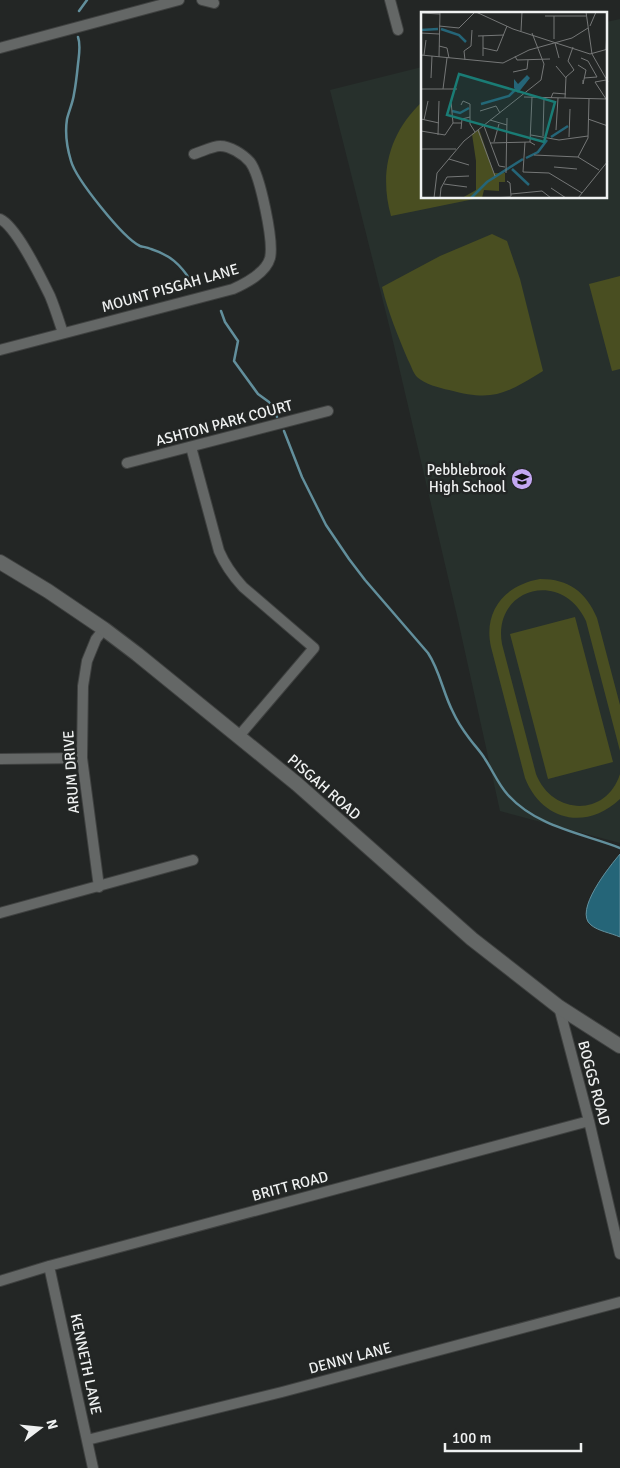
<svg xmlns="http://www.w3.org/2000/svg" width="620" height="1468" font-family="Signika,sans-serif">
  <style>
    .built { fill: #27302c }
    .green { fill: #494e21 }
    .water { fill: #256578; stroke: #628f9c }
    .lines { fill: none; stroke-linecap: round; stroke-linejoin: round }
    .stream { stroke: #628f9c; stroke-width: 2.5 }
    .street-casing { stroke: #3f4140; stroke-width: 12 }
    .secondary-casing { stroke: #3f4140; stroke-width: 16 }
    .street { stroke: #646766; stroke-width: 10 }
    .secondary { stroke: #646766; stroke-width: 14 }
    .labels { text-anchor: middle; stroke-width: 5; stroke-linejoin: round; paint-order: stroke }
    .street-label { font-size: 15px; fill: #eff1f1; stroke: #232625 }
    .poi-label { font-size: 15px; fill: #eff1f1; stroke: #232625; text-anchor: end }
    .inset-river { fill: none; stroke: #256578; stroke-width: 2.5 }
    .inset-road { fill: none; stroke: #757777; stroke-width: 1 }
    .view { fill: #1a7c75; fill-opacity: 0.15; stroke: #1a7c75; stroke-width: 2.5 }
    .inset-edge { fill: none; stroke: #eff1f1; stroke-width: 2.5 }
  </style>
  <rect width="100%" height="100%" fill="#232625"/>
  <path class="built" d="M620,19V843L500,811L458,620L392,337L330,90L422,67V198H606V22Z"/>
  <path class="green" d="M422,102V198H479L391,216C379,173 389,133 422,102Z
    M492,234L507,241L520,279L543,371C505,394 494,402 449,390C439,388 425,384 417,377C413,373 411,365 408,360C398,336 388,312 382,287L440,256Z
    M620,276V369L612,371L589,284Z
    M540,579C569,579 586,592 597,618L620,705V751L586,621C561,568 492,589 502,644L536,774C552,815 606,818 620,774V799C586,831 542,821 525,778L491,647C483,611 505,585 540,579Z
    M575,617L613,762L548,779L510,634Z"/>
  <path class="water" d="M620,854V937C611,933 598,931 591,925C573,911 610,866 620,854Z"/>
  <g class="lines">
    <path class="stream" d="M79,11L87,0
      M78,37C81,45 79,55 78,64C77,74 76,84 74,94C73,102 69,111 67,119C65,132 67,148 71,161C76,179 123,238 140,246C143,247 147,247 151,249C170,255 180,264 191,281
      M221,311L225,322L238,341L234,361L258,394L269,402L277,417
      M284,431L302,477L326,525L349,559L365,580L428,653C440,671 443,693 453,712C457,721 463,730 469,738C474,745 481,752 485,759C493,771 498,784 508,795C537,827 581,833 620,848"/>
    <g class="street-casing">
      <path id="street" d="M202,0L214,3
        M390,0L398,30
        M0,48L179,0
        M0,219C17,227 41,278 50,296C55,308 59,321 63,333
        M0,350L233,289C246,283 266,273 270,258C274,241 260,175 250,162C243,154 230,146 220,146C213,146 201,152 194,154
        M191,447L219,551C225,565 233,576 243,587L314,648L239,736
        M127,463L328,411
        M0,759L82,758
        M99,887L82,758L83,686L87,661L96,639L104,629
        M0,913L193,860
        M559,1007L589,1121L620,1254
        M49,1266L93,1468
        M0,1281L49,1266L589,1121
        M87,1440L282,1392L620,1302"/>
    </g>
    <g class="secondary-casing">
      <path id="secondary" d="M0,562L48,591L104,629L137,654L297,784L472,939L559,1007L620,1046"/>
    </g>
    <use href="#street" class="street"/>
    <use href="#secondary" class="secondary"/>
  </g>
  <defs>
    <g id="school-disc" transform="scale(1.125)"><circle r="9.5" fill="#c3a7f2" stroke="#232625"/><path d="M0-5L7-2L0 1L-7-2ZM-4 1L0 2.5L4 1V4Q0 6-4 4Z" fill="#111"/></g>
  </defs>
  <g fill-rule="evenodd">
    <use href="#school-disc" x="522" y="479"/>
  </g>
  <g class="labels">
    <g class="street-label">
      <text transform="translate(170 288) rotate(-16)" y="5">MOUNT PISGAH LANE</text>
      <text transform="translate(224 423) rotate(-15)" y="5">ASHTON PARK COURT</text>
      <text transform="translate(71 772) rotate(-94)" y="5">ARUM DRIVE</text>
      <text transform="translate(324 787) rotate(41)" y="5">PISGAH ROAD</text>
      <text transform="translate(594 1083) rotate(75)" y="5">BOGGS ROAD</text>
      <text transform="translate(290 1186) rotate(-15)" y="5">BRITT ROAD</text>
      <text transform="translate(350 1358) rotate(-15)" y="5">DENNY LANE</text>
      <text transform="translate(86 1364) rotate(78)" y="5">KENNETH LANE</text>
    </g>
    <g class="poi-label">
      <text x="506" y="475">Pebblebrook<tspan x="506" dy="17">High School</tspan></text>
    </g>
  </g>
  <g transform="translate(421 12)">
    <rect width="186" height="186" fill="#232625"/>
    <path d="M58,117L73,161H84V170H78V179L63,178L61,186H41L55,178V149L51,122Z" fill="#494e21"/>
    <path d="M106,63L109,66L97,81L93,76V67L97,72Z" fill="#256578"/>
    <path class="inset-river" d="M20,17L38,23L45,30M0,18L17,17M60,92L88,84L94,78M31,99L39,101L48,96M130,125L147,114M105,146L117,140L126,128M91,157L108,173M50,186L66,170L102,147"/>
    <path class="inset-road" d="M55,0L92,17L169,42L187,37M165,0L171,42L187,70M0,1L19,2M124,4H165M18,14L38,16L54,0M169,14L175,0M100,19L101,0M0,21L18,22M57,24L83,23M62,24V44M133,27V4M134,31L138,46M18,34L26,36L28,46M62,36L76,39L86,14M185,38L186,18M0,43L82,51L108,38L151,26L167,16M3,43L5,28M94,44L96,48L129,47M18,45L19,0M160,46L167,49L176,65L163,66M44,48L43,39L50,34L51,18M157,53L165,58L162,72V68M135,54L145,66M92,60L106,57L107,48M10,66L11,44M0,77H36M22,77L26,46M103,85L187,87M130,86L132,81L145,82M144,86L145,65L153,58L147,49L152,35M185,87L174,70L185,68M30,89L32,111M40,93L42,89L49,92V112L54,120M59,99L75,94L79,101M0,107L18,111M167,107L187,114M3,108L7,89M69,108L86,113M63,114L78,154L84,155M40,117L41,107L49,105M57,118L74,164M135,118L137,86M0,119L24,123L32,111H40M17,123L18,89M110,123L138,128L167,124M122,124L123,86M148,125L149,97M73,130L78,112M104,130L102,160L128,161L161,181M109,130L111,85M69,131L109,130L114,133M0,137H35M113,143L157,145L178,158M157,145L167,126L168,87M28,147L48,153M133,155L156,157M85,161L86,106M86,169L89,171L90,184M23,172L46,175M130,176L145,186M90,182L121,179L130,186M13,186L16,161L43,129L120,68L123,52L111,21M19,186L20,176L26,165L48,164M69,186L90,185M157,186L187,149"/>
    <path class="view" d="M38,62L134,90L123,130L26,103Z"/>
    <rect width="186" height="186" class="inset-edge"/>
  </g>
  <g transform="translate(40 1428) rotate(74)" stroke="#232625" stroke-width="4" paint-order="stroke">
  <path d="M0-4L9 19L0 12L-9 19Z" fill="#eff1f1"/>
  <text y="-8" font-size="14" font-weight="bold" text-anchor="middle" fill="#eff1f1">N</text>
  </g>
  <path d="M445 1443v8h136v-8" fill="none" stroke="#eff1f1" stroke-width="2.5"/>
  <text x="452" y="1443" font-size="15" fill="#eff1f1" stroke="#232625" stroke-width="4" paint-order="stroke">100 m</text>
</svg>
